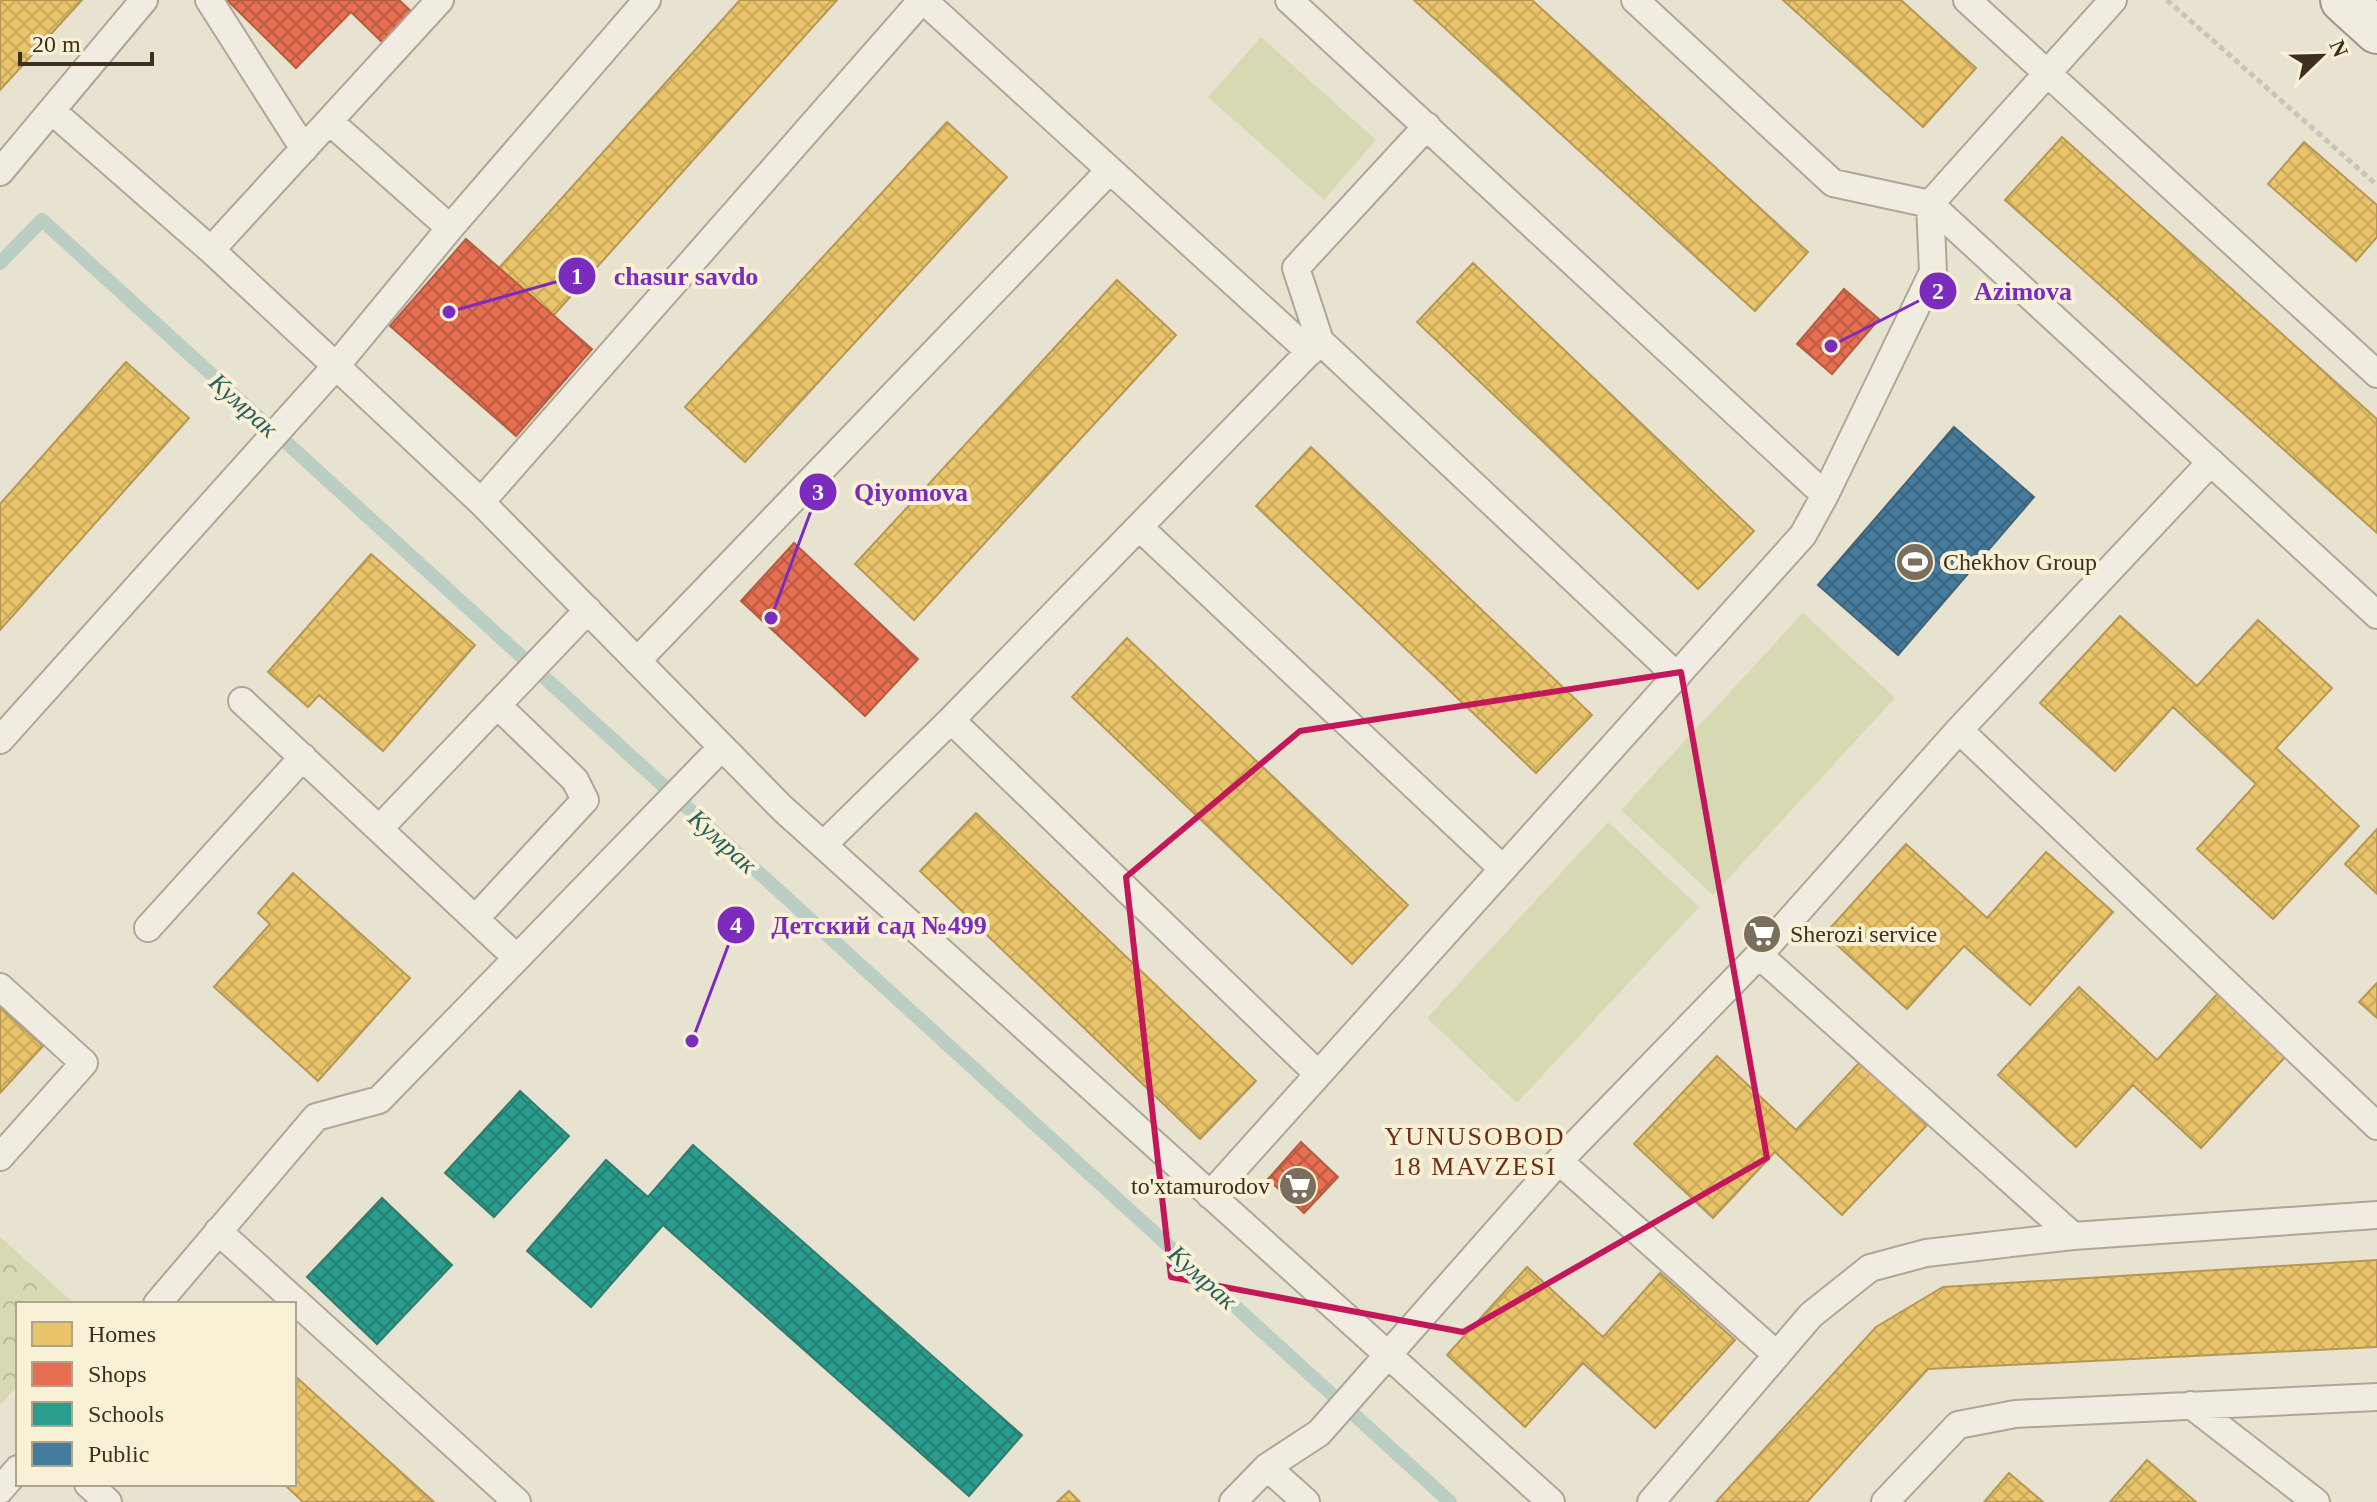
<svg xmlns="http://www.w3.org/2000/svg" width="2377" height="1502" font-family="Georgia,serif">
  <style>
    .forest { fill: url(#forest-crowns) }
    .pitch { fill: #d6d9b1 }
    .homes { fill: url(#homes-cross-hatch); stroke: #b69753; stroke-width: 2 }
    .shops { fill: url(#shops-cross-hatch); stroke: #b45c42; stroke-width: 2 }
    .schools { fill: url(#schools-cross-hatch); stroke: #307c6d; stroke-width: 2 }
    .public { fill: url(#public-cross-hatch); stroke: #436477; stroke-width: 2 }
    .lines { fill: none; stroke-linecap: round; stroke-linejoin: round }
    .stream { stroke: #bacec3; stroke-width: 14 }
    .lane-casing { stroke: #aea798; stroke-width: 30 }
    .secondary-casing { stroke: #9d9688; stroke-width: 48 }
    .path { stroke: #c9c3b8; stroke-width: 5; stroke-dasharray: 6 4; stroke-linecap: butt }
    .lane { stroke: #f0ece2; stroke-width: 26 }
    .secondary { stroke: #f0ece2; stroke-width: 44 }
    .marked { fill: none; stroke: #c2185b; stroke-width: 6; stroke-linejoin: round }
    .labels { text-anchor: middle; stroke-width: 8; stroke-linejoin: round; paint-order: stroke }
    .poi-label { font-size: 24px; fill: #3e2f1e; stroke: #f9f1d6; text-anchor: start }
    .water-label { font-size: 26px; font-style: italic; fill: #2c5f5f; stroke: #f9f1d6 }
    .neighbourhood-label { font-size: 26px; letter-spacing: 2px; fill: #6f3019; stroke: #f9f1d6 }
    .leader { fill: none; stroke: #7b2cbf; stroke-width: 3 }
    .callout-dot { fill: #7b2cbf; stroke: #f9f1d6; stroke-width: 3 }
    .mark-label { font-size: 24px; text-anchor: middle; font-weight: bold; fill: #fff }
    .callout-label { font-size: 26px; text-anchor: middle; font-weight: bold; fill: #7b2cbf; stroke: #f9f1d6; stroke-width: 8; stroke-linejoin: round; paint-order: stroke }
  </style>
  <defs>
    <pattern id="forest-crowns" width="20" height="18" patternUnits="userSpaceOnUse" patternTransform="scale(2)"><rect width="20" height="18" fill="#d6d9b1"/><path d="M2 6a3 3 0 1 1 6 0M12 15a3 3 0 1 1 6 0" fill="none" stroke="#b9bb98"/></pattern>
    <pattern id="homes-cross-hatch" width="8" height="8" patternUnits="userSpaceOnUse" patternTransform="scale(2)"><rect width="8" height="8" fill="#e9c46a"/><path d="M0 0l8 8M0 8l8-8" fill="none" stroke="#c9a95b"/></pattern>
    <pattern id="shops-cross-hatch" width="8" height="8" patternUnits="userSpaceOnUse" patternTransform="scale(2)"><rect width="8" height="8" fill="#e76f51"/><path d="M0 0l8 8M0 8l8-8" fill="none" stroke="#bd5c43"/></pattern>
    <pattern id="schools-cross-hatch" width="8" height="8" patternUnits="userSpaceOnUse" patternTransform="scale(2)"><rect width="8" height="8" fill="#2a9d8f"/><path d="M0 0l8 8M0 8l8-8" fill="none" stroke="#258074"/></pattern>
    <pattern id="public-cross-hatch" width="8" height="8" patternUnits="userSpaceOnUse" patternTransform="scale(2)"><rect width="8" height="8" fill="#457b9d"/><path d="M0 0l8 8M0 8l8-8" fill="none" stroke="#3b657f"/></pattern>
  </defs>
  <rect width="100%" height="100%" fill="#e8e2d0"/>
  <path class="forest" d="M0,1237L75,1304H18V1385L0,1405Z"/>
  <path class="pitch" d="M1261,37L1376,140L1324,200L1208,97Z
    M1803,613L1895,698L1713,895L1621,810Z
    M1608,822L1699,907L1517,1103L1427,1018Z"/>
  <path class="homes" d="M0,0H82L0,90Z
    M740,0H837L553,316L499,268Z
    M1414,0H1532L1808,252L1755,311Z
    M1783,0H1901L1976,68L1923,127Z
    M947,122L1007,177L745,462L685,407Z
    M2062,137L2377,419V533L2005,200Z
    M2304,142L2377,205V237L2356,261L2268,184Z
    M1473,263L1754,531L1698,589L1417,322Z
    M1117,280L1176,335L914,620L855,564Z
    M126,362L189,418L0,630V504Z
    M1311,447L1592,715L1536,773L1256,506Z
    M371,554L475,645L383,751L319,695L308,707L268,672Z
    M2120,616L2197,686L2258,620L2332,688L2276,748L2359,826L2273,919L2197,849L2256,784L2173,707L2115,771L2040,703Z
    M1127,638L1408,905L1352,964L1072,697Z
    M976,813L1256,1081L1200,1139L920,871Z
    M2377,829V894L2345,864Z
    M1906,844L1987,918L2046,852L2113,912L2030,1005L1964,946L1907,1009L1825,934Z
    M293,873L410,978L318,1081L214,987L270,924L258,913Z
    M2377,983V1018L2359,1002Z
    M2079,987L2157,1060L2218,993L2286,1056L2201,1148L2133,1085L2076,1147L1998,1075Z
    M0,1007L43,1046L0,1093Z
    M1717,1056L1796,1130L1860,1062L1927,1125L1842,1215L1775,1152L1713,1218L1634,1144Z
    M2377,1260V1347L1928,1369L1807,1502H1716L1876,1327L1943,1287Z
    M1527,1267L1603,1337L1660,1273L1735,1340L1655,1428L1583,1363L1525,1427L1447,1355Z
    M294,1375L434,1502H303L284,1484H294Z
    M2147,1460L2196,1502H2110Z
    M2009,1473L2043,1502H1984Z
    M1069,1491L1080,1502H1057Z"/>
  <path class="shops" d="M227,0H399L414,14L385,45L351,12L296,68Z
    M466,239L592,349L516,436L390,326Z
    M1844,289L1879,319L1832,374L1797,344Z
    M794,543L918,659L865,716L741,601Z
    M1301,1142L1338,1177L1304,1213L1268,1179Z"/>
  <path class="schools" d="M520,1091L569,1136L494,1217L445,1173Z
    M693,1145L1022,1435L969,1496L663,1225L591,1307L527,1251L606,1160L648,1197Z
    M382,1198L452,1265L377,1344L307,1277Z"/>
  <path class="public" d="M1954,427L2034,497L1898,655L1818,585Z"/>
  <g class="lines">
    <path class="stream" d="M0,263L42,220L1450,1502"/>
    <g class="lane-casing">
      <path id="lane" d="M209,0L304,149
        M923,0L1310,352
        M1289,0L1825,495
        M1635,0L1833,183L1930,204L2377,615
        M1967,0L2377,374
        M52,111L211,250
        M329,121L450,228L336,366L211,250L440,0
        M0,172L144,0
        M450,228L647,0
        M1320,341L1677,676
        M481,502L922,0
        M1139,527L1503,869
        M637,661L1109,171
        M242,701L517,958
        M951,720L1318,1074
        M1959,730L2377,1126
        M0,740L336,366L481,502L782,808L1551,1502
        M379,829L588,610
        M823,845L951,720L1320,341L1296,268L1427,126
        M475,919L585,800L575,780L497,705
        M148,928L303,757
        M1759,955L2073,1236
        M0,987L84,1063L0,1157
        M1559,1161L1777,1355
        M1210,1195L1803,535L1825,495L1933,272L1930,204L2113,0
        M218,1231L517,1502
        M157,1304L316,1117L379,1100L722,747
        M2191,1405L2316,1502
        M1267,1467L1306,1502
        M88,1484L108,1502
        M0,1490L18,1469
        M1233,1502L1267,1467L1319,1433L1559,1161L1759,955L1959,730L2211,462
        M1651,1502L1811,1315L1870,1268L1926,1253L2073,1236L2377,1215
        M1885,1502L1958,1425L2015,1414L2377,1397"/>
    </g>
    <g class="secondary-casing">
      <path id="secondary" d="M2343,0L2377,31"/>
    </g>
    <path class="path" d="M2167,0L2377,185"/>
    <use href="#lane" class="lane"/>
    <use href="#secondary" class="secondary"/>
  </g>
  <path class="marked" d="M1681,672L1767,1158L1463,1332L1171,1277L1126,877L1300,731Z"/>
  <defs>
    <g id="stadium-disc" transform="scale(2)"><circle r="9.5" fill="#7a6e5c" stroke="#f9f1d6"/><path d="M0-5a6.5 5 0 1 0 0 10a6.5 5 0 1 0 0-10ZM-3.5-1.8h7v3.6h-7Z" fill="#fff"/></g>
    <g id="supermarket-disc" transform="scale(2)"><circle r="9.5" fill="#7a6e5c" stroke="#f9f1d6"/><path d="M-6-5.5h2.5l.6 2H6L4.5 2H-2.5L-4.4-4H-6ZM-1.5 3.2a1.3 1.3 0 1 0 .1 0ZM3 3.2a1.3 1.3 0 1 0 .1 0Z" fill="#fff"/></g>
  </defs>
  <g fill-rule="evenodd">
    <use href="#stadium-disc" x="1915" y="562"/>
    <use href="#supermarket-disc" x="1762" y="934"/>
    <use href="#supermarket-disc" x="1298" y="1186"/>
  </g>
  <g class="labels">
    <g class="poi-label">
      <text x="1943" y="570">Chekhov Group</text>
      <text x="1790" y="942">Sherozi service</text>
      <text x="1270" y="1194" text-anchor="end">to'xtamurodov</text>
    </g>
    <g class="water-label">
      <text transform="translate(244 405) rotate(42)" y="9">Кумрак</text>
      <text transform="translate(723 841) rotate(42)" y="9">Кумрак</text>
      <text transform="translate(1203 1277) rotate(42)" y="9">Кумрак</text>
    </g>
    <g class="neighbourhood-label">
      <text x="1475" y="1145">YUNUSOBOD<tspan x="1475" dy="30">18 MAVZESI</tspan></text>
    </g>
  </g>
  <path class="leader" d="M449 312L577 276M1831 346L1938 291M771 618L818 492M692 1041L736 925"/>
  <g class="callout-dot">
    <circle cx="449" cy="312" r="8"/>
    <circle cx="1831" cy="346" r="8"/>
    <circle cx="771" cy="618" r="8"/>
    <circle cx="692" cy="1041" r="8"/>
    <circle cx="577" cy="276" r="20"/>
    <circle cx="1938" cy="291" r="20"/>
    <circle cx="818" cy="492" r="20"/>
    <circle cx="736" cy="925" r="20"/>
  </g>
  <g class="mark-label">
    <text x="577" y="284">1</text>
    <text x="1938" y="299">2</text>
    <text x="818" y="500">3</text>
    <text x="736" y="933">4</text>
  </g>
  <g class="callout-label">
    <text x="686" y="285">chasur savdo</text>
    <text x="2023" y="300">Azimova</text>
    <text x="911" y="501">Qiyomova</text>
    <text x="879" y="934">Детский сад №499</text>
  </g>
  <rect x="16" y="1302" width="280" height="184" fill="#f9f1d6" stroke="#aea38c" stroke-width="2"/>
  <rect x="32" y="1322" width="40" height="24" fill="#e9c46a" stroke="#aea38c" stroke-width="2"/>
  <text x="88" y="1342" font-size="24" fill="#3e2f1e">Homes</text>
  <rect x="32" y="1362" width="40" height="24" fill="#e76f51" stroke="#aea38c" stroke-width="2"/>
  <text x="88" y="1382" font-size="24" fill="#3e2f1e">Shops</text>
  <rect x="32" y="1402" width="40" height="24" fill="#2a9d8f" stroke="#aea38c" stroke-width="2"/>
  <text x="88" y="1422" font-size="24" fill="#3e2f1e">Schools</text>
  <rect x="32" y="1442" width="40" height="24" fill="#457b9d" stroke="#aea38c" stroke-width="2"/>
  <text x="88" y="1462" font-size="24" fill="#3e2f1e">Public</text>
  <g transform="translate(2321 56) rotate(67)" stroke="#f9f1d6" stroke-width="6" paint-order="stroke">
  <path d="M0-6L14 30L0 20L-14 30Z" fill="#3e2f1e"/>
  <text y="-12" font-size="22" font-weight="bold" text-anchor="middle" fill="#3e2f1e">N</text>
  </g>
  <path d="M20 52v12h132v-12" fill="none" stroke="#3e2f1e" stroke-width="4"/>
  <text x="32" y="52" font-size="24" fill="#3e2f1e" stroke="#f9f1d6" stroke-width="6" paint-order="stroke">20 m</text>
</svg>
